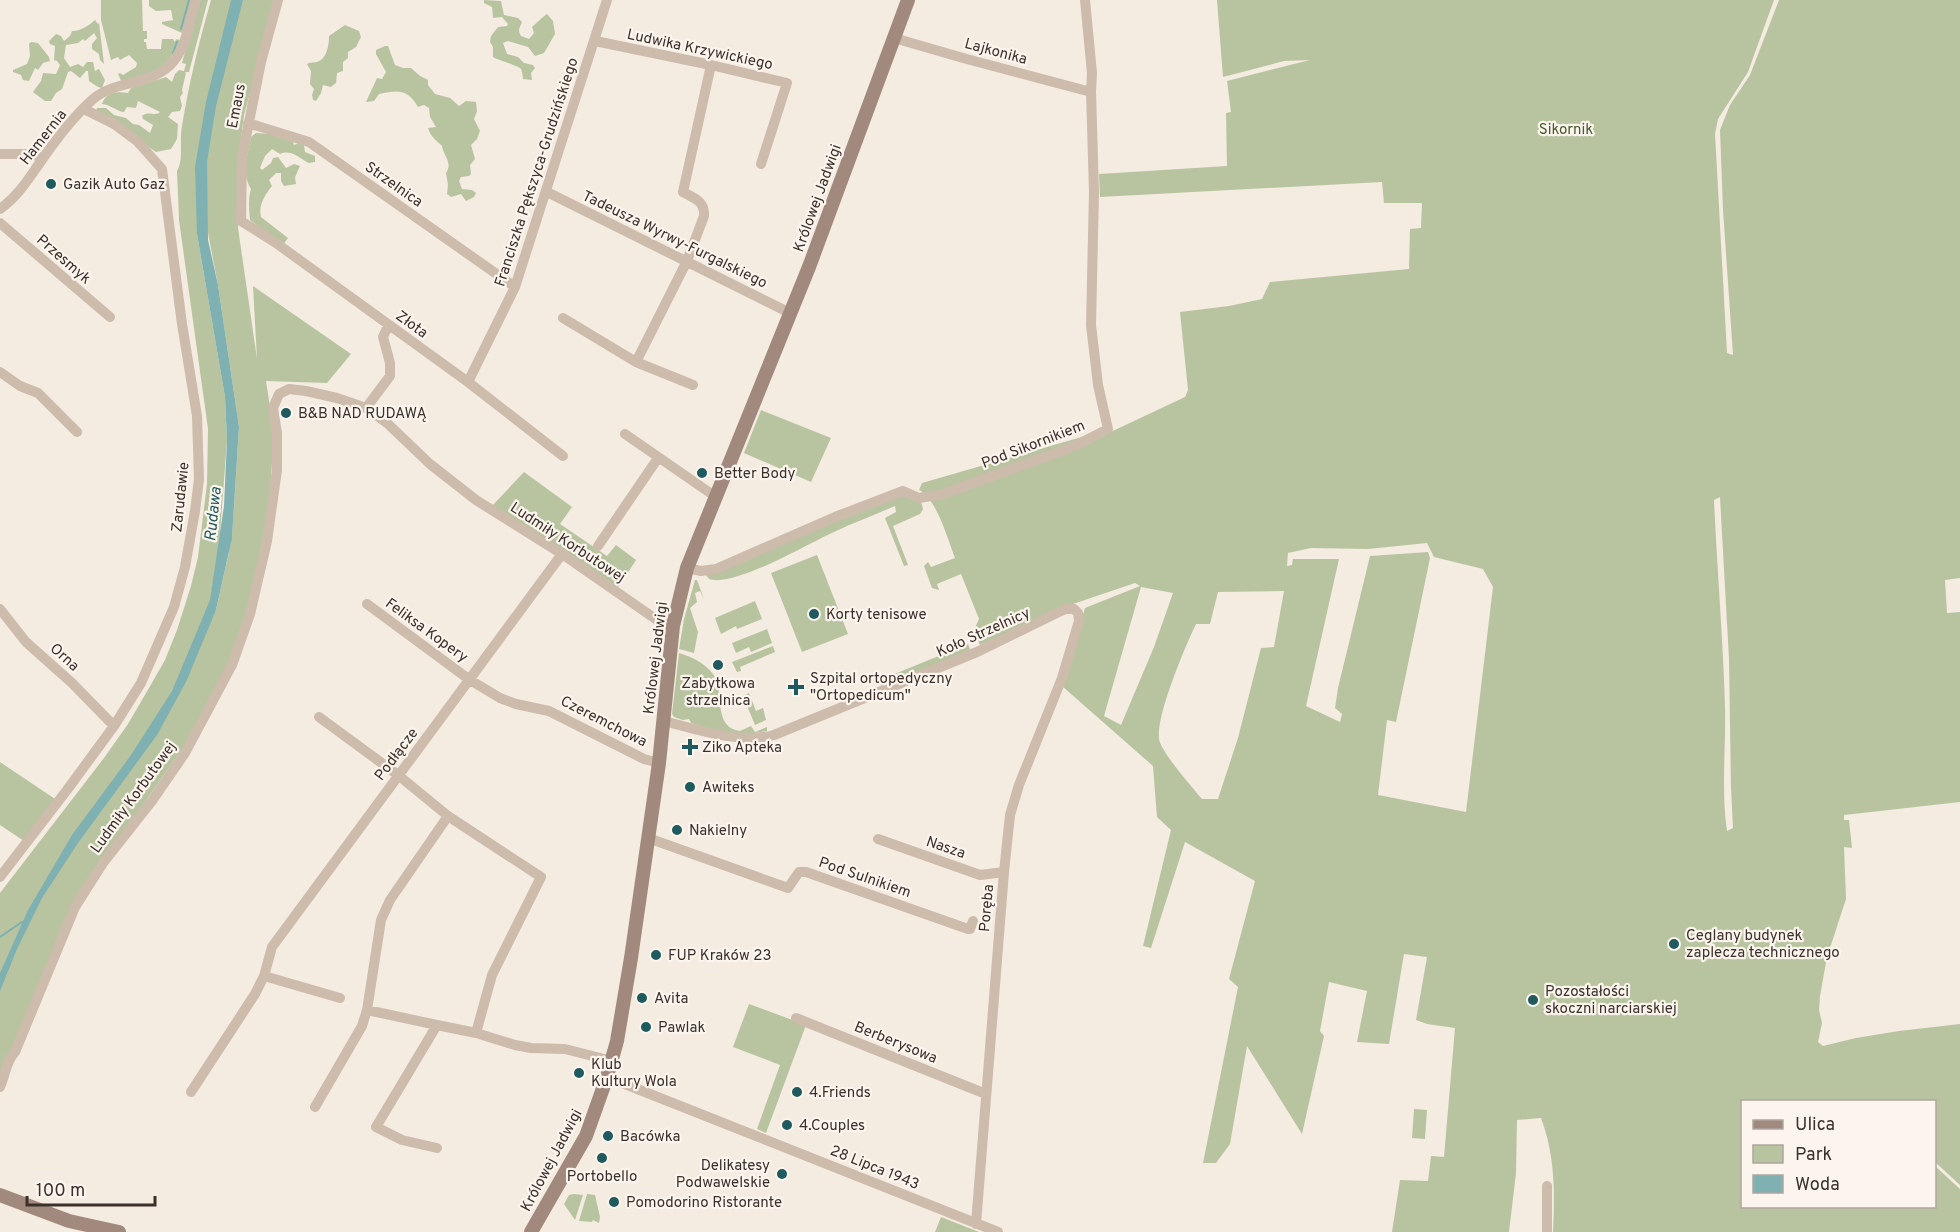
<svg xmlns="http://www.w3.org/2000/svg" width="1960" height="1232" font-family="Overpass,sans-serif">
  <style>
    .green { fill: #b8c4a0; fill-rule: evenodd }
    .water { fill: #7fb0b2 }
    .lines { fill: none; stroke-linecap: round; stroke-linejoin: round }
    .stream { stroke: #7fb0b2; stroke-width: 2 }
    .street { stroke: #cdbbac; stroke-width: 10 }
    .secondary { stroke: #a18a7d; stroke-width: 14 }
    .poi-dot { fill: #1f5a5e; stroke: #fbf5ee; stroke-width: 2 }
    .labels { text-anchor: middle; stroke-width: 4.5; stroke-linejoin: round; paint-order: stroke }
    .street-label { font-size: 15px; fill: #3b302b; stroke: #fbf5ee }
    .park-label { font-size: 15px; fill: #4a5a2e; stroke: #fbf5ee }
    .poi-label { font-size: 15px; fill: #3b302b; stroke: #fbf5ee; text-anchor: start }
    .water-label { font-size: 16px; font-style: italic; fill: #1f5a5e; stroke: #fbf5ee }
  </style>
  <rect width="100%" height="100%" fill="#f4ebe1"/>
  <path class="green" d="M101,0H142L143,31H147V39H144V42H146L147,49H161L162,39H173L175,42L176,39L180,40C167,72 152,72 122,83L118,74L120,73L123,75L136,67L137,63L129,55L120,60L118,57L111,60L101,20Z
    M149,0H192L182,33L162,24V22L173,20L171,10L156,11L149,6Z
    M199,0H208L189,72H185L186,73L182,90L183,93L180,97L182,106L180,111L172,112L168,117L178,124L177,139L171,149L156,152L96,111L97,108H106L114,115L126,118L133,124L139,125L150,133L153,125L143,119L142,116C148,110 155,117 160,112L138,101L136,108L127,107L124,112C116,111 111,105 102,104C106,92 116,91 128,93L131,88L166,77L172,82L175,74L179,70L184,71L186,64L182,63Z
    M211,0H276L244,115L240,147L238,228L257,359L253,286L351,354L327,383L266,381L274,432L269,508L256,575L238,650L195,730L73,906L0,1083V893L104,758L128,724L149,688L165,660L177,630L191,586L198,557L207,484L208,429L179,220L177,171C184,159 179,141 182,126C189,83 199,42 211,0ZM208,233L218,285L239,427L232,538L220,533L227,441L225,397L197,234ZM219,548L229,552L216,610L174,689L213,596L211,595Z
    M484,0L501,1L504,15L518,18L522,22C520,28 517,29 521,36L529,39L534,33L532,27C534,25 545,15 547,14L553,21L555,34L544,53L535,56L528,47L508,41L503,43L507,54L518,57L524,63L533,65L535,68L531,73L532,80L523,79C523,78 522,70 521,69C519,66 498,60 493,57V47L490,42L491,36L498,27L507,26L508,24L502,17L493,18L492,7L484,3Z
    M1217,0H1774L1748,72L1718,119L1715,134L1727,353L1733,355L1723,210L1720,130L1730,105L1750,75L1779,0H1960V578L1945,580L1947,613L1960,612V802L1844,815V820H1849L1852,848L1844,847L1846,899L1827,957L1820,996L1819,1010L1822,1023L1818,1042L1823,1046L1856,1038L1899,1031L1960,1024V1185L1935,1162L1934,1102H1742V1206H1934L1935,1166L1960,1189V1232H1553C1555,1193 1555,1155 1541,1118L1517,1120L1516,1173L1509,1232H1392L1400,1180L1428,1181L1431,1156L1444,1157L1455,1028L1427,1024L1416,1020L1427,957L1404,954L1389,1044L1357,1042L1367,991L1329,982L1320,1031L1324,1036L1302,1134L1247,1046L1230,1144L1216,1163H1203L1238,987L1229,979L1255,881L1185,842L1151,948L1143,946L1171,830L1157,817L1153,766L1062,686L1085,608L1140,586L1135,583L1070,605L980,645L974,630L979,619L961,574L937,584L939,590L932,588L924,566L928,562L931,567L955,558C948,540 936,497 919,490L922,483L1092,434L1100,437L1185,397L1188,390L1180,312L1229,306L1262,299L1270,282L1409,269L1410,229L1421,228L1422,203H1384L1382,182L1100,197L1099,174L1227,166L1226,113L1231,112L1227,81L1310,60L1284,61L1223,77ZM1720,497L1729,659L1731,788L1733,828L1727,831C1721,791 1726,748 1725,707C1723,638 1717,569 1714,500ZM1427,543L1434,557L1483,569L1493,587L1466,812L1378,795L1387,720L1396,722L1430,558L1428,552L1370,556L1338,688L1335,708L1342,714L1340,722L1306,706L1339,559H1293L1292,565L1287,566L1288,553L1311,548L1368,549ZM1141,587L1173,593L1154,647L1121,725L1104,716ZM1284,591L1274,647L1261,648L1238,738L1218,799H1202C1192,787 1161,752 1159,739C1156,715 1185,647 1196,624H1210L1218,592Z
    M95,20L98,24L99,23L104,64L100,60L99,54L92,49V44L97,38L94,33L85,41L83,39L78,43L66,45L64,58L70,67L78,64L83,67L87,62H93L95,71L99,69L105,80L102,88L98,87L89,81L88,71H86L80,78L71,71L68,72L62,89L56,93L51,101H45L33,92L41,81L43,73L56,74L60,65L57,61L54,60L55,46L50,44L49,41L56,34L61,36L64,41L70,36L72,31C79,32 90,25 95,20Z
    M345,25L359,31L361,37L356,47L348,52V58L343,62V71L337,73L336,83L331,87L323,85L321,93L316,101L313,100L312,95L314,89L310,84L311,71L307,64C310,62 313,63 317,62C327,59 329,45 329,36Z
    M31,42L38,43L49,57L50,61L43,63L38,70L35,68L29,81L23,80L21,75L13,72V70L27,64L30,56L29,44Z
    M385,46H388L395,65L403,68H411L420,76L428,80V85L435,94L450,98L459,106L466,101L476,102L477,111L474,119L480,131L477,139L471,145L475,159L470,165L471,174L469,176L461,177L459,181L462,189L472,190L476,193L474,197L466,201L461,194L451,197L447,194L448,185L446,173C453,163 444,157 442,146C437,141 430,136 428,128L436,127L430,117L429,108L424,105L418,107C407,89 399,90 379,94L374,101L366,102L377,78L382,79L386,72L376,54V50Z
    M256,133L270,134L293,142L294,145L299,143L304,145L305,152L315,156V162L309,163C299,158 291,149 280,154L272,149L265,156L260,168L262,170L271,163L273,158L278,157L286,168L294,164L300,166L295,177L296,184L284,186L281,181V173H276L269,180L272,186C265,195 258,205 261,217L288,238L283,245L250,220C249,209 248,199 251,189C241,174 248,153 251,137Z
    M761,410L831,438L811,482L744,453Z
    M524,472L572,507L560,524L607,556L616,545L636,560L620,585L618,587L492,506Z
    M902,494L921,501L923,509L920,514L893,526L908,565L904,566L885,518L896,512L895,506C875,515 855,522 836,531C809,543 734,588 709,579L706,575Z
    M817,555L848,634L802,652L771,573Z
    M695,580H697L704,599L700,591L695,593L697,602L690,608L698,632L694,653L679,649L684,619Z
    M755,601L762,619L737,629L736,626L721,634L715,618Z
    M767,629L772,643L751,652L749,647L736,653L732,643Z
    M968,644L970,649L965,656L882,689L880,680Z
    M773,646L775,652L740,667L741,671L737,672L732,662Z
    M679,653C693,657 709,665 716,679C723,695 714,728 740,731L751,726L755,732L767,727V731L734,736L691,723L689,719L683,720L674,717L672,714Z
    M749,693L756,711L763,708L766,720L755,725L743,696Z
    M0,762L55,799L24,841L0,825Z
    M749,1004L806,1025L766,1133L757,1129L780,1065L733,1047Z
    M1414,1109L1427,1110L1425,1139L1412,1138Z
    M574,1194L583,1195L575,1220L564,1204L569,1195Z
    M587,1194L595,1195L600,1217L599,1223L593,1220L592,1222L579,1221Z
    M941,1217L979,1232H935Z"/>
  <path class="water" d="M231,0H243L216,106L207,162L208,240L218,285L239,427L232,538L216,610L186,682L157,735L78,843L42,898L17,949L0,991V973L28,910L72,835L131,755L172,691L210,600L224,506L227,441L225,397L197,234L195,167L206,102Z"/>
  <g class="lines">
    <path class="stream" d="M181,29L189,0
      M173,53L177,42
      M0,937L22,922"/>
    <path class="street" d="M278,0L261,62L242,157L241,221L276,243L468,382L563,456
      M894,38L963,58L1091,92
      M595,41L711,65L787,83L761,164
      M248,123L309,142L515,287
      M0,154H30L43,158
      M547,192L790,313
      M0,209C18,196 27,181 39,164C54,142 72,118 92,100C115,79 154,86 174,61C187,44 190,19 196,0
      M0,223L110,317
      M563,318L636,362L693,385
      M636,362L687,261L704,216C705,201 694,198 683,192L711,65
      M0,372L20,386L38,393L77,432
      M468,382L515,287L607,0
      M366,408L390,376V363L383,337L388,326
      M625,434L716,497
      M598,546L658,458
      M687,568L701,571L716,569L835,517L903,491L919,498L943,494L1077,445L1108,429L1098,385L1091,325L1094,192L1091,92L1092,73L1085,0
      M367,604L470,680L500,698L516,704L549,711L644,759L659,763
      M0,609L26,642L72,683L114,726
      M319,717L398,775L448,816L541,877L492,975L476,1033
      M664,721C699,730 738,744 774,735L977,652L1065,609H1074L1078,613L1079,621L1062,678L1019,785L1010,815L1004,872L976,1224
      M648,838L788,888L799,872H806L968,929H970L973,921
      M878,839L980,875L1004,872
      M0,877L67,790L114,726L141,683L174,607L185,567L195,511L199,479L197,416L182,324L162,169L137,141L114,124L84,109
      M264,976L340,998
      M367,1010L437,1025
      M796,1018L986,1094
      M607,1077L998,1232
      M0,1087C5,1076 6,1061 15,1052L75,907L103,863L152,801L185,753L232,665L250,614L267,541L277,470V433L273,408L279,394L289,389L306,391L337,398L366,408L387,423L430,464L476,500L562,554L657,620L673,626
      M191,1092L255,994L264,976L272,947L562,554
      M315,1107L362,1026L367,1010L381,920L390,900L448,816
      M437,1148L402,1140L376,1127L437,1025L476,1033L515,1045L531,1048L565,1049L612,1061
      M1547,1186V1232"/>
    <path class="secondary" d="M0,1195L69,1221L119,1232
      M531,1232L586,1136L607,1077L617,1041L631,958L659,763L673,626L687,568L809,267L908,0"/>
  </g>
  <g class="poi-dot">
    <circle cx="51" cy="184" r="6"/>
    <circle cx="286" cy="413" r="6"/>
    <circle cx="702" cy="473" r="6"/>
    <circle cx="814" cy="614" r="6"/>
    <circle cx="718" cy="665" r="6"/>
    <path d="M793 678h6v6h6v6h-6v6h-6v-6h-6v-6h6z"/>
    <path d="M687 738h6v6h6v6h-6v6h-6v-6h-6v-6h6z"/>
    <circle cx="690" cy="787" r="6"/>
    <circle cx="677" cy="830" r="6"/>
    <circle cx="1674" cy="944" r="6"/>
    <circle cx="656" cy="955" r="6"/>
    <circle cx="642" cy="998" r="6"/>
    <circle cx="1533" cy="1000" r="6"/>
    <circle cx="646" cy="1027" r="6"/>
    <circle cx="579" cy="1073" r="6"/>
    <circle cx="797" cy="1092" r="6"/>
    <circle cx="787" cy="1125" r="6"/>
    <circle cx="608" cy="1136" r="6"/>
    <circle cx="602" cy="1158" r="6"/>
    <circle cx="782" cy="1174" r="6"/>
    <circle cx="614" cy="1202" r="6"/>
  </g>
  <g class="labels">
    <g class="street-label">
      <text transform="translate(700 49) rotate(12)" y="5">Ludwika Krzywickiego</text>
      <text transform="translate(996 51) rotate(15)" y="5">Lajkonika</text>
      <text transform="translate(236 106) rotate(-79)" y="5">Emaus</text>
      <text transform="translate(43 137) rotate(-52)" y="5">Hamernia</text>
      <text transform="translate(536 172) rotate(-72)" y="5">Franciszka Pększyca-Grudzińskiego</text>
      <text transform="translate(394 184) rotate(35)" y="5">Strzelnica</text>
      <text transform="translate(817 198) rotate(-70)" y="5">Królowej Jadwigi</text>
      <text transform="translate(675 239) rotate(26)" y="5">Tadeusza Wyrwy-Furgalskiego</text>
      <text transform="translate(64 259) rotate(41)" y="5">Przesmyk</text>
      <text transform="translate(412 324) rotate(36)" y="5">Złota</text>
      <text transform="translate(1033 444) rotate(-21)" y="5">Pod Sikornikiem</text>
      <text transform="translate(180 497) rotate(-84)" y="5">Zarudawie</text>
      <text transform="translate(568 542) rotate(33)" y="5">Ludmiły Korbutowej</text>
      <text transform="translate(427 630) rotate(36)" y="5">Feliksa Kopery</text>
      <text transform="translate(983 632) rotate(-24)" y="5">Koło Strzelnicy</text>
      <text transform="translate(65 657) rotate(42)" y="5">Orna</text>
      <text transform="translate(655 658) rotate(-83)" y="5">Królowej Jadwigi</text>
      <text transform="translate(604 721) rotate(27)" y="5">Czeremchowa</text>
      <text transform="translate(396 754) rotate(-53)" y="5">Podłącze</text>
      <text transform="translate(133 797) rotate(-54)" y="5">Ludmiły Korbutowej</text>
      <text transform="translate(946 847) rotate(19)" y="5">Nasza</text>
      <text transform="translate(865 877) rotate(19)" y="5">Pod Sulnikiem</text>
      <text transform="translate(986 908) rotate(-85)" y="5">Poręba</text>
      <text transform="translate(896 1042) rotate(22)" y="5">Berberysowa</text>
      <text transform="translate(551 1160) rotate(-62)" y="5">Królowej Jadwigi</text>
      <text transform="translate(875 1167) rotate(22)" y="5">28 Lipca 1943</text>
    </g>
    <g class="park-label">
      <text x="1566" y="134">Sikornik</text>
    </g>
    <g class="poi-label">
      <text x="63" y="189">Gazik Auto Gaz</text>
      <text x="298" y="418">B&amp;B NAD RUDAWĄ</text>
      <text x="714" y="478">Better Body</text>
      <text x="826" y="619">Korty tenisowe</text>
      <text x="810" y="683">Szpital ortopedyczny<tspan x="810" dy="17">"Ortopedicum"</tspan></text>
      <text x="718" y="688" text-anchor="middle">Zabytkowa<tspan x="718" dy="17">strzelnica</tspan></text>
      <text x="702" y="752">Ziko Apteka</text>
      <text x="702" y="792">Awiteks</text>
      <text x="689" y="835">Nakielny</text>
      <text x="1686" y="940">Ceglany budynek<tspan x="1686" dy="17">zaplecza technicznego</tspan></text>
      <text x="668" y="960">FUP Kraków 23</text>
      <text x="1545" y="996">Pozostałości<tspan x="1545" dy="17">skoczni narciarskiej</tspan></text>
      <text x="654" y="1003">Avita</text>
      <text x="658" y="1032">Pawlak</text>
      <text x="591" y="1069">Klub<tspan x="591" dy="17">Kultury Wola</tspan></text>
      <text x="809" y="1097">4.Friends</text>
      <text x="799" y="1130">4.Couples</text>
      <text x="620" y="1141">Bacówka</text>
      <text x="770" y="1170" text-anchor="end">Delikatesy<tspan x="770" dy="17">Podwawelskie</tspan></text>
      <text x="602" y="1181" text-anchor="middle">Portobello</text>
      <text x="626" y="1207">Pomodorino Ristorante</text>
    </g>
    <g class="water-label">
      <text transform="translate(212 514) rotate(-84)" y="6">Rudawa</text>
    </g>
  </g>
  <rect x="1741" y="1100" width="195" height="108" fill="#fbf5ee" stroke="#aea6a0" stroke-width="1.5"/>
  <rect x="1753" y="1120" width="30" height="9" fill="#a18a7d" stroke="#aea6a0" stroke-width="1.5"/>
  <text x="1795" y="1130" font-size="18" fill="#3b302b">Ulica</text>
  <rect x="1753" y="1145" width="30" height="18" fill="#b8c4a0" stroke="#aea6a0" stroke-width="1.5"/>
  <text x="1795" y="1160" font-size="18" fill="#3b302b">Park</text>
  <rect x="1753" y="1175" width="30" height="18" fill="#7fb0b2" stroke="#aea6a0" stroke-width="1.5"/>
  <text x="1795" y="1190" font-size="18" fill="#3b302b">Woda</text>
  <path d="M27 1196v9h128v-9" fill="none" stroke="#3b302b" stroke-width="3"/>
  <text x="36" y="1196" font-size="18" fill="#3b302b" stroke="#fbf5ee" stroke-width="4.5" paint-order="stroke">100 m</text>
</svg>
